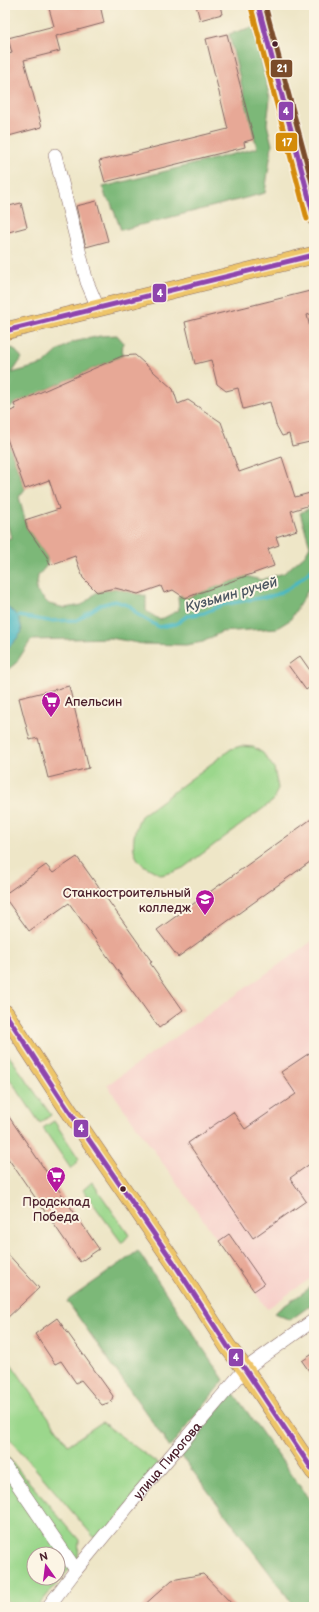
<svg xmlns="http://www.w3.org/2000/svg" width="319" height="1612" font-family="'Balsamiq Sans',sans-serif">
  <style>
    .built { fill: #f7d0ca }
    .green { fill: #9bd78c; stroke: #727b5c; fill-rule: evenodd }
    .forest { fill: #7cb878; stroke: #636c52 }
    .water { fill: #4ab8c2; stroke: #4a6c76 }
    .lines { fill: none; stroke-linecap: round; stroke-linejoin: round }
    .stream { stroke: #4ab8c2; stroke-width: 3.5 }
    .building { fill: #e7a896 }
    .minor-casing { stroke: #836562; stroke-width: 14 }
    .major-casing { stroke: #836562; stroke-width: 18 }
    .minor { stroke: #fff; stroke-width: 13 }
    .major { stroke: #eec569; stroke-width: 17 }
    .bus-1-casing { stroke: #fcf5e5; stroke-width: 8 }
    .bus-2-casing { stroke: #fcf5e5; stroke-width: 8 }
    .bus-3-casing { stroke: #fcf5e5; stroke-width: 8 }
    .bus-1 { stroke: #8e44ad; stroke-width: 5 }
    .bus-2 { stroke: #d48b09; stroke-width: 5 }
    .bus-3 { stroke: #7a4b2a; stroke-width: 5 }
    .bus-dot { fill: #4a1f2b; stroke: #fcf5e5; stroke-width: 1.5 }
    .labels { text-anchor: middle; stroke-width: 4; stroke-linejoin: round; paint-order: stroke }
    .poi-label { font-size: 13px; fill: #4a1f2b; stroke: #fcf5e5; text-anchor: start }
    .street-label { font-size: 13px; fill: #4a1f2b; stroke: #fcf5e5 }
    .water-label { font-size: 14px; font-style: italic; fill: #4a5560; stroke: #fcf5e5 }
    .line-badge { stroke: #fcf5e5; stroke-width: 1.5 }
    .badge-label { font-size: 11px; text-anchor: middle; font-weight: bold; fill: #fff }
  </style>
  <rect width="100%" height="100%" fill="#fcf5e5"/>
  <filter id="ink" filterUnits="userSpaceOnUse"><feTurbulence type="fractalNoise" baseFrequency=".025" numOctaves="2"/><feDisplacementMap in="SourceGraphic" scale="8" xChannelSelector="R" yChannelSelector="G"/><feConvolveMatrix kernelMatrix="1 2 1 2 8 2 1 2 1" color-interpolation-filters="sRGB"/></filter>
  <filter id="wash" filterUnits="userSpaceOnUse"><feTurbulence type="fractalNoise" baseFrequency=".012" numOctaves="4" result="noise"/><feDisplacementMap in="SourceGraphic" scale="16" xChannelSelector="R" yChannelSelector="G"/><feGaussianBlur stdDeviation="0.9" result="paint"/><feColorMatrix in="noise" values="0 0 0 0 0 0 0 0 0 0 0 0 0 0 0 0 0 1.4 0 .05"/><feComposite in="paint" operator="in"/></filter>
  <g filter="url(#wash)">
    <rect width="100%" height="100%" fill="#eee6c7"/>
    <path class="built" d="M314,940V1276L267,1309L107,1085Z"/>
    <path class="green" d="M241,746L253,747L263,753L274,768L278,788L273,801L183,868L173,872L161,875C155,871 147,868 142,864C128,852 134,829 141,816L231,749Z
      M5,1050L51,1115L40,1123L5,1072Z
      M54,1121L79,1159L71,1169L43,1128Z
      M92,1182L129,1235L122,1243L83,1190Z
      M5,1355L68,1445L102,1422L161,1466L98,1542L5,1433Z
      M5,1454L79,1540L78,1559L37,1607H15L5,1599ZM34,1554H58V1578H34Z"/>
    <path class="forest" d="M253,27L270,99L267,124L272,145L265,193L121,230L111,203L106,198L103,187L257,148L229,34Z
      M117,335L123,342L122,356L14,404L5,411V350L13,348L22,358L12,373L44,364L59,350L73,342L100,336Z
      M5,433L25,489L19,497L27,528L47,557V565L38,576L36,591L49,604L65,608L82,605L97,592L115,588L146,596V611L160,620L179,610L178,597L181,595L185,598L246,576L261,580L284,573L305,555L310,546L300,513L314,506V585L310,587L290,620L277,628L221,632L203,642L186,645L143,644L111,638L31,640L16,663L5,672V539L11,538L5,515Z
      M138,1251L224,1380L170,1447L67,1301Z
      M314,1285V1303L290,1320L274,1313Z
      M233,1392L314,1506V1607H295L180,1454Z"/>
    <path class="water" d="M5,606C16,612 21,619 22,632L14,642L5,651Z"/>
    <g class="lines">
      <path class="stream" d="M18,616L49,621L77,620L100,605L115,601L130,606L137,614L159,627L176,624L187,616L204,613L222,605L275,595L291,587L314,568"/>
    </g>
    <g id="blocks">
      <path class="building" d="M48,5H100L104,23L56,36L60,51L24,60L42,127L5,137V55L12,53L8,38L54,26Z
        M196,5H220L222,14L200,20Z
        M227,34L254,139L244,142L245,147L105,182L99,161L228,129L206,39Z
        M97,201L108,241L86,247L76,206Z
        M21,203L27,227L5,233V207Z
        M314,290V313L307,315L314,345V441L292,446L289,434L282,436L276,425L270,402L243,409L238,388L226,391L217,384L211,360L195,364L185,322Z
        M135,355L173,389L178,404L188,400L221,422L239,472L282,457L295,497L310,493L313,504L291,511L297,530L276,537L279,545L268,549L274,566L185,598L173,590L164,593L161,586L138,594L115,588L97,592L83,578L75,556L50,565L47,557L27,528L25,520L59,509L49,480L25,489L5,433V413L16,409L14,404L122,356Z
        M300,656L314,676V684L306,690L288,665Z
        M69,686L89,768L48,778L38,738L30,740L19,698Z
        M314,817V859L178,957L157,930Z
        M77,857L152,962L150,963L183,1010L159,1028L69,903L29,931L5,898V894L46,865L53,873Z
        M314,1050V1161L290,1178L306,1201L253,1238L188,1143L233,1112L245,1129L296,1094L281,1072Z
        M5,1111L99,1249L80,1262L5,1154Z
        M229,1234L264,1284L254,1291L219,1241Z
        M5,1251L39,1288L5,1320Z
        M57,1318L113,1396L111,1402L102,1405L81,1380L76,1383L61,1361L55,1364L35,1334Z
        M314,1353V1378L302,1361Z
        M203,1574L235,1607H142L172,1580Z"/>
    </g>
  </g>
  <g filter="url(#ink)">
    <use href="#blocks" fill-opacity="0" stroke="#836562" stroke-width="1"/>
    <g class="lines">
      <g class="minor-casing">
        <g id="minor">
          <path d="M55,155L87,282L98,308"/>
          <path d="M5,1466L76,1570"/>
          <path id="s1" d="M48,1607L76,1570L139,1493L245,1369L314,1320"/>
        </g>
      </g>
      <g class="major-casing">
        <path id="major" d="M258,5L314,217
          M5,331L314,255
          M5,1013L67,1108L174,1263L228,1347L245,1369L314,1472"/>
      </g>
      <use href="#minor" class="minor"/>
      <use href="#major" class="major"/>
      <g class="bus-1-casing">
        <path id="bus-1" d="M258,5L314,217
          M5,331L314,255
          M5,1013L67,1108L174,1263L228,1347L245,1369L314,1472"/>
      </g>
      <g class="bus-2-casing">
        <path id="bus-2" d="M251,7L307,219"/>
      </g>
      <g class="bus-3-casing">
        <path id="bus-3" d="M265,5L314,190"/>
      </g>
      <use href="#bus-1" class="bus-1"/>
      <use href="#bus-2" class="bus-2"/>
      <use href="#bus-3" class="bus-3"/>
    </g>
  </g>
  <defs>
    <g id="supermarket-pin" transform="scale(1)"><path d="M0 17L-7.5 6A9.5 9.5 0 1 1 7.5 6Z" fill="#b5179e" stroke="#fcf5e5"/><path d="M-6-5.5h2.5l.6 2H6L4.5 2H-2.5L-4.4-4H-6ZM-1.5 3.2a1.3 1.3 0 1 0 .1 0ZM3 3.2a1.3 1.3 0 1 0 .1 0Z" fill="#fff"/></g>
    <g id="university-pin" transform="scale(1)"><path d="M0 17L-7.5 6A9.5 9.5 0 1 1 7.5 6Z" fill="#b5179e" stroke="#fcf5e5"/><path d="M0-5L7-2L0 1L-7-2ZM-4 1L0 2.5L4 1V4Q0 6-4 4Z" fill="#fff"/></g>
  </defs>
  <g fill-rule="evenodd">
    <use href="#supermarket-pin" x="51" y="701"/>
    <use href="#university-pin" x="205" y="899"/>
    <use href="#supermarket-pin" x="56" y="1176"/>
  </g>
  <g class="bus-dot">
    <circle cx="275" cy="44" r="3.5"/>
    <circle cx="123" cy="1189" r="3.5"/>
  </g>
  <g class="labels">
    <g class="poi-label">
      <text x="65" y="706">Апельсин</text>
      <text x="191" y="897" text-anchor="end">Станкостроительный<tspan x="191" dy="15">колледж</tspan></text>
      <text x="56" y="1206" text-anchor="middle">Продсклад<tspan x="56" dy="15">Победа</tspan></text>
    </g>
    <g class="street-label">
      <text dy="5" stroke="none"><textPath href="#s1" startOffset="189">улица Пирогова</textPath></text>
    </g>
    <g class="water-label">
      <text transform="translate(231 594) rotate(-16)" y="5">Кузьмин ручей</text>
    </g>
  </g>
  <g class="line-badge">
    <rect x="270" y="59" width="23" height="19" rx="4" fill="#7a4b2a"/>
    <rect x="278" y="101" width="16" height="20" rx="4" fill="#8e44ad"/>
    <rect x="275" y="132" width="23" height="20" rx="4" fill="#d48b09"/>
    <rect x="152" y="283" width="15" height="20" rx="4" fill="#8e44ad"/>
    <rect x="73" y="1119" width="16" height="19" rx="4" fill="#8e44ad"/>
    <rect x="228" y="1348" width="16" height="19" rx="4" fill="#8e44ad"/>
  </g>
  <g class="badge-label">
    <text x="282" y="72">21</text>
    <text x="286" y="115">4</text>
    <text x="287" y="146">17</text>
    <text x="160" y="297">4</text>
    <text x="81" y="1132">4</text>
    <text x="236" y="1361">4</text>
  </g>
  <rect width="319" height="1612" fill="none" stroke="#fcf5e5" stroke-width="20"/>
  <g transform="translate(46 1566) rotate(346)"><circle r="19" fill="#fcf5e5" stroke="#b59f9b"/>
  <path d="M0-3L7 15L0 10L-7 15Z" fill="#b5179e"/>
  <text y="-6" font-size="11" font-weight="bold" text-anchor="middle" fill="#4a1f2b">N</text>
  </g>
</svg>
